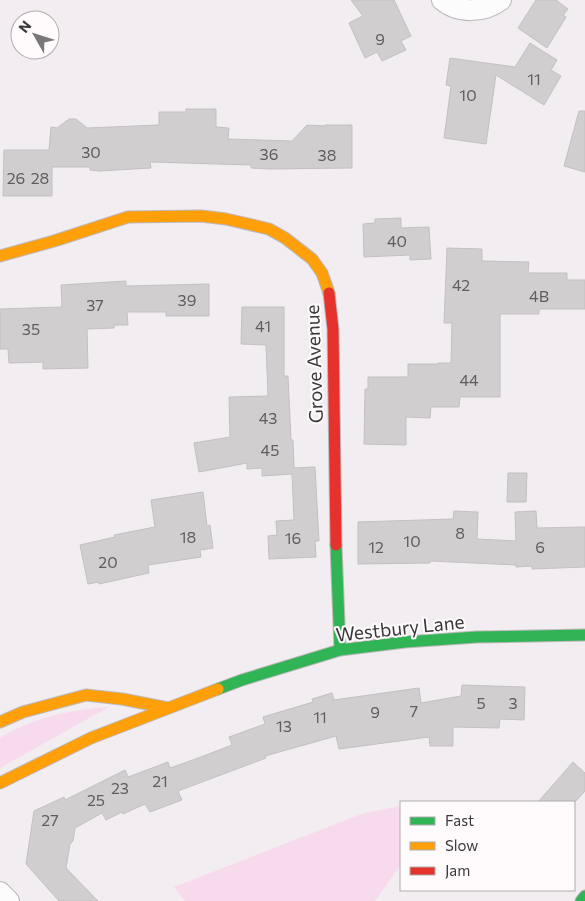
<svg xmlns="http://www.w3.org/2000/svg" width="585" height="901" font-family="Commissioner,sans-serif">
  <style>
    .green { fill: #f7dbed }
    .building { fill: #d1ced0; stroke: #c4c0c2 }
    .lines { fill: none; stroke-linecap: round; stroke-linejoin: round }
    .street-casing { stroke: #bcb8ba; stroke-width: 22 }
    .fast-casing { stroke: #bcb8ba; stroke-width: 13 }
    .slow-casing { stroke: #bcb8ba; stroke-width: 13 }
    .jam-casing { stroke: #bcb8ba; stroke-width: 13 }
    .street { stroke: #fdfcfd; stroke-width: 20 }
    .fast { stroke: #30b455; stroke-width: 11 }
    .slow { stroke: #ff9f0a; stroke-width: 11 }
    .jam { stroke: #e5322d; stroke-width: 11 }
    .labels { text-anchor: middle; stroke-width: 4; stroke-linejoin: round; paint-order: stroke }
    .number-label { font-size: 16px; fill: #5f5d5e }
    .street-label { font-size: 19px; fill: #393738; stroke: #fffbfd }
  </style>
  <rect width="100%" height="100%" fill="#f2edf0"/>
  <path class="green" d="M109,707L0,768V738C31,718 73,709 109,707Z
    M401,806V865L375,901H185L174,887L364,813Z"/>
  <path class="building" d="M351,0H394L411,36L401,41L406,50L382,61L377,52L365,58L349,23L363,16Z
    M536,0H556L568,9L563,15L566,17L547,48L518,28Z
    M530,43L557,60L551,70L561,76L544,105L496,75L486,144L444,138L451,86L446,85L450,58L515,67Z
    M186,109H216V127L229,128L228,139L292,141L307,125L325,126V125H352V168L270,169L251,168V165L150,162L151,168L99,171L90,170V167H52V196H3L4,150H49L51,127L57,128L69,119H76L87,128L159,125V112H186Z
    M579,111H585V172L564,166Z
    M401,218V228L429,227L431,259L410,260V255L364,257L363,224L375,223V219Z
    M447,248L482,249V261L529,262L528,273H567V280H585V309H539V314H500V397H460L459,407H431L430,418L406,417V445L364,444L365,389H368V377H408V364H438V363H451L452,323H444Z
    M126,281V286L209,284V316H166V312H127L128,325H114V328L87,329L88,368L43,369V362L9,363L8,349H0V309L62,307L61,285Z
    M242,307H284V376H288L291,440H293L294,468L315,467L319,541H315L316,557L269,559L268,536L277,535L276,521L294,520L292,474L262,476V468L247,469V463L199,472L194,443L230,437L229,397L268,396L266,345L241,344Z
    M508,473H527L526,502H507Z
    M203,492L207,526L210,525L213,548L200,550L201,557L148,565L149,573L99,584V582L88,584L80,545L115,537L114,535L155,527L151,500Z
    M454,511L478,512L477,539L516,541L515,512L536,511L537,528L585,527V567L532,569V566L516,567V565L430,561V563L358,564V522L453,519Z
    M462,685L525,687L524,720L500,719L499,728L453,727V746H430L429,737L339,749L336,736L265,756L266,758L178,791L182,800L150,812L145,804L123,814L122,812L106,820L102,813L75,828L73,841L70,844L66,868L98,901H59L26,864L34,811L64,797L65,800L125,770L128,777L168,762L170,768L201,757L232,745L229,737L265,724L263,717L313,702L312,699L332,693L334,700L419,688L421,703L461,696Z
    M573,762L585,773V791L575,802H538Z"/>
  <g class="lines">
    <g class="street-casing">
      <path id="street" d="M442,0C458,14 484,13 501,0
        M0,892L9,901"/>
    </g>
    <g class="fast-casing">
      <path id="fast" d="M336,545L340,650
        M218,689L242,680L340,650L405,642L477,637L585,635
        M581,901L585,896"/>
    </g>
    <g class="slow-casing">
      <path id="slow" d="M0,256L54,241L128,217L201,216L226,219L269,229L285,238L312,259L322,273L329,293
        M0,722L23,712L86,695L122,699L168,708
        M0,783L91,738L218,689"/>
    </g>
    <g class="jam-casing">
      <path id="jam" d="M329,293L333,329L336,545"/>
    </g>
    <use href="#street" class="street"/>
    <use href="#fast" class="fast"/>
    <use href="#slow" class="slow"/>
    <use href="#jam" class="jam"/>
  </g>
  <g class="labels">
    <g class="number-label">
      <text x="380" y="45">9</text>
      <text x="534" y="85">11</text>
      <text x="468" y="101">10</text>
      <text x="91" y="158">30</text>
      <text x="269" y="160">36</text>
      <text x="327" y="161">38</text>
      <text x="16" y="184">26</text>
      <text x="40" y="184">28</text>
      <text x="397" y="247">40</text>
      <text x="461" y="291">42</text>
      <text x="539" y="302">4B</text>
      <text x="187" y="306">39</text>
      <text x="95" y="311">37</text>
      <text x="263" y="332">41</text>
      <text x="31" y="335">35</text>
      <text x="469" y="386">44</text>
      <text x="268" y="424">43</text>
      <text x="270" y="456">45</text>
      <text x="460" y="539">8</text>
      <text x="188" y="543">18</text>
      <text x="293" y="544">16</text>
      <text x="412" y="547">10</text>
      <text x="376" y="553">12</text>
      <text x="540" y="553">6</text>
      <text x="108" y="568">20</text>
      <text x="481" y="709">5</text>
      <text x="513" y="709">3</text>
      <text x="414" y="717">7</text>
      <text x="375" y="718">9</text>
      <text x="320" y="723">11</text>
      <text x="284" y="732">13</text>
      <text x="160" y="787">21</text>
      <text x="120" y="794">23</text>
      <text x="96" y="806">25</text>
      <text x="50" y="826">27</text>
    </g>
    <g class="street-label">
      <text transform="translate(314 364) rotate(-92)" y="7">Grove Avenue</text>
      <text transform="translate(400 628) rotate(-6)" y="7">Westbury Lane</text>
    </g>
  </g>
  <rect x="400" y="801" width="175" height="90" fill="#fffbfd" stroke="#b0adae"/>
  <rect x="410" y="817" width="25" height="8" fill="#30b455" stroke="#b0adae"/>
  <text x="445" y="826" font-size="15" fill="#393738">Fast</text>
  <rect x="410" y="842" width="25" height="8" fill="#ff9f0a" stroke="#b0adae"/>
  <text x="445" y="851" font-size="15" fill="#393738">Slow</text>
  <rect x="410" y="867" width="25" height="8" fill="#e5322d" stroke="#b0adae"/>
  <text x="445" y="876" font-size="15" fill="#393738">Jam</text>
  <g transform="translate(35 35) rotate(309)"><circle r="24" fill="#fffbfd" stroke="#b0adae"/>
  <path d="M0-4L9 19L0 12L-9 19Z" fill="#7a7778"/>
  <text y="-8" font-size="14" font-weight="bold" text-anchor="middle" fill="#393738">N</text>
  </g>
</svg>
